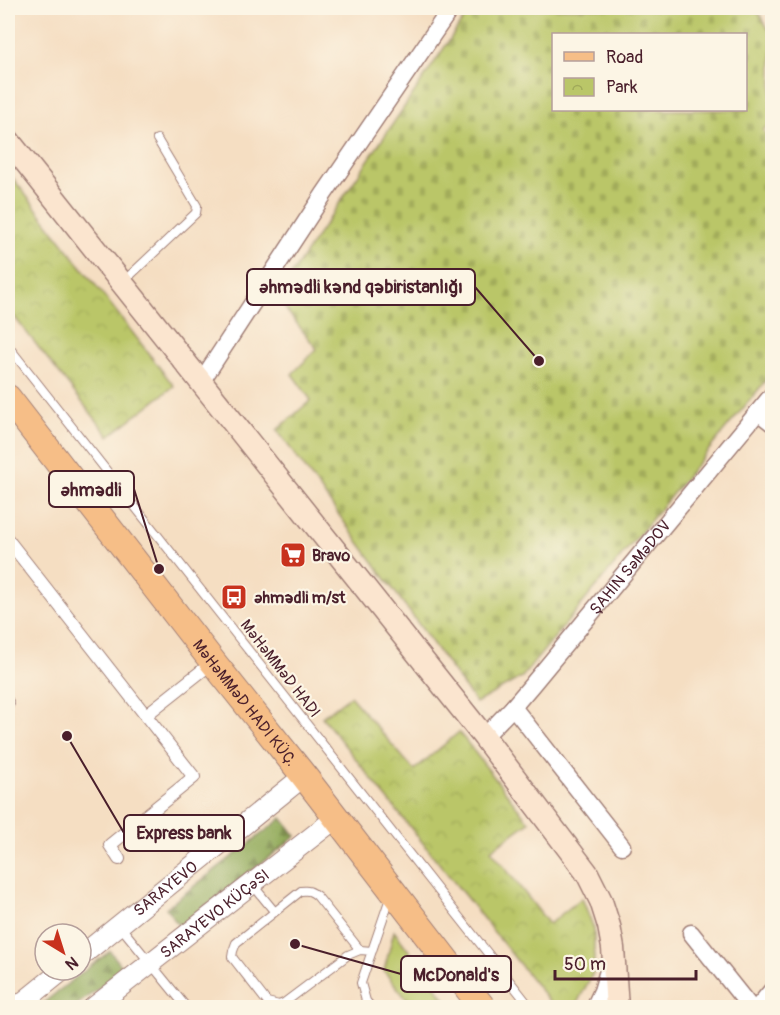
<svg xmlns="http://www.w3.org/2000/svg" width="780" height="1015" font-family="Pangolin,sans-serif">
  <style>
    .grass { fill: url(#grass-tufts); stroke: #82724a; stroke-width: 1.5 }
    .forest { fill: url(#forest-firs); stroke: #6e6544; stroke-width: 1.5 }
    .cemetery { fill: url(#cemetery-stones); stroke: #82724a; stroke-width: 1.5; fill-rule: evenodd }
    .park { fill: url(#park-crowns); stroke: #82724a; stroke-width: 1.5 }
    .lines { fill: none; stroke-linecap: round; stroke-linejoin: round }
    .service-casing { stroke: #a07e76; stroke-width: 10 }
    .pedestrian-casing { stroke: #a07e76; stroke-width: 14 }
    .minor-casing { stroke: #a07e76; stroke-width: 19 }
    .tertiary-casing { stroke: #a07e76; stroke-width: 22 }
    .secondary-casing { stroke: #a07e76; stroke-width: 25 }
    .primary-casing { stroke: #a07e76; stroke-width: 28 }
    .service { stroke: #fff; stroke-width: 8 }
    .pedestrian { stroke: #fff; stroke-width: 12 }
    .minor { stroke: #fff; stroke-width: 16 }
    .tertiary { stroke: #fff; stroke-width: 20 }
    .secondary { stroke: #fbe5cf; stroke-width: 22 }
    .primary { stroke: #f6be87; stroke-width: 26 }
    .labels { text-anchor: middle; stroke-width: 4.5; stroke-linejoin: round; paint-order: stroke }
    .poi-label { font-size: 16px; font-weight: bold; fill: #4a1f2b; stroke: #fcf5e5; text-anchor: start }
    .street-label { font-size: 16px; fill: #4a1f2b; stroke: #fcf5e5 }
    .leader { fill: none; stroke: #4a1f2b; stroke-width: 2 }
    .callout-dot { fill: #4a1f2b; stroke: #fcf5e5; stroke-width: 2 }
    .callout { fill: #fcf5e5; stroke: #4a1f2b; stroke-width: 2 }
    .callout-label { font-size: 18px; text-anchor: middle; font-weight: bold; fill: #4a1f2b }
  </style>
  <defs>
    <pattern id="grass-tufts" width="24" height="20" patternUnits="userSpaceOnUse" patternTransform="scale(1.5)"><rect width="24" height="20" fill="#bac668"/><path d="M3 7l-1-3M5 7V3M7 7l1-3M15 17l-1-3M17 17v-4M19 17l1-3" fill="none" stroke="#a1aa5a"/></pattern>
    <pattern id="forest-firs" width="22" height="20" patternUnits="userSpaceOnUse" patternTransform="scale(1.5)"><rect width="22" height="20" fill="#93ab5c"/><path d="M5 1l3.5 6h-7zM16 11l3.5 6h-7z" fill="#7a8b4c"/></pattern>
    <pattern id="cemetery-stones" width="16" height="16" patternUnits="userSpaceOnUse" patternTransform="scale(1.5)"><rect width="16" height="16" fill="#bac668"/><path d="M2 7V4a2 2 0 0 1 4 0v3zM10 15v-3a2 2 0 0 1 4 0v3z" fill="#a1aa5a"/></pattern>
    <pattern id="park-crowns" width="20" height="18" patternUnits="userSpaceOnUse" patternTransform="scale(1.5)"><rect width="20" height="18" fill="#bac668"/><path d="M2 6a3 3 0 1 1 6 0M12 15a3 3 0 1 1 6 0" fill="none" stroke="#a1aa5a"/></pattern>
  </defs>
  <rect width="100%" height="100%" fill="#fcf5e5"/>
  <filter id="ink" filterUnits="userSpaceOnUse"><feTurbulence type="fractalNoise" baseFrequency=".0167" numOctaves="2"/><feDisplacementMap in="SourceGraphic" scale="12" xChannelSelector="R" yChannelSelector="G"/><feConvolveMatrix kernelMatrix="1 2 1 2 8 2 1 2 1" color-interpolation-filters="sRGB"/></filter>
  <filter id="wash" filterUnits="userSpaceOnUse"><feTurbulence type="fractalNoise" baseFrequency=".008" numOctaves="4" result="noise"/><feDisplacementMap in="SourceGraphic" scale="24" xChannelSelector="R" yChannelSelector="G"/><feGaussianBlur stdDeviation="1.35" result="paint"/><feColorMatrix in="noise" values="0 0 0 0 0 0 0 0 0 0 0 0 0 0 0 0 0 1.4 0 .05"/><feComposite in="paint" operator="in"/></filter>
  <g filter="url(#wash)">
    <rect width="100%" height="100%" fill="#f5dec2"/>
    <path class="grass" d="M394,931L451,1007H413L384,971Z"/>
    <path class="forest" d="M282,818L296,836L180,927L166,908Z
      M110,951L124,969L74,1007H38Z"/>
    <path class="cemetery" d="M471,8H752L760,15L772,35V123L763,130L772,144V373L522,677L476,703L277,430L311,400L292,374L317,349L276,297ZM554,34H746V110H554Z"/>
    <path class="park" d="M8,172L174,386L109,436L8,309Z
      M350,696L414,770L459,732L529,822L491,850L549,924L582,898L594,929V971L575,1007H554L322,717Z"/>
  </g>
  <g filter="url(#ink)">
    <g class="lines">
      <g class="service-casing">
        <path id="service" d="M123,282L196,213L197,206L157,139
          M8,346L531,1008
          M8,700L10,704
          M252,884L274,911
          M120,926L187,1008
          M360,950L317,896C311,891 308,890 301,891L236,943L233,951L232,957L267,1002L279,1005L284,1003L348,955L360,950L372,951
          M372,1008L366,1001L361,983L391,895"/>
      </g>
      <g class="pedestrian-casing">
        <path id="pedestrian" d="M8,540L194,777L110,845L119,859
          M146,715L213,662"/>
      </g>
      <g class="minor-casing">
        <g id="minor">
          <path d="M201,382L324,194L451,8"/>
          <path d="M758,412L772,423"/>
          <path d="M513,707L622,846"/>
          <path id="s1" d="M484,737L513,707L531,686L772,395"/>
          <path d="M691,933L751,1008"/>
          <path d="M594,1008L602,991L610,964"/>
          <path d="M757,1008L772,990"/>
        </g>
      </g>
      <g class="tertiary-casing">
        <g id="tertiary">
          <path id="s2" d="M81,956L304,776"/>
          <path d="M16,1008L63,970"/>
          <path id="s3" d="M93,1008L336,818"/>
        </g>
      </g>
      <g class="secondary-casing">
        <path id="secondary" d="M8,140L484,737L587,873L601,901L609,926L613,948L617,1008"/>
      </g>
      <g class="primary-casing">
        <g id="primary">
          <path id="s4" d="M8,398L213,662L304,776L483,1008"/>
        </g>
      </g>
      <use href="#service" class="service"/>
      <use href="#pedestrian" class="pedestrian"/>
      <use href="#minor" class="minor"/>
      <use href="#tertiary" class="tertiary"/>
      <use href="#secondary" class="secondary"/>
      <use href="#primary" class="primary"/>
    </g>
  </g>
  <defs>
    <g id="supermarket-square" transform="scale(1.35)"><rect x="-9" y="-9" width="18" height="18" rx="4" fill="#c8321e" stroke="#fcf5e5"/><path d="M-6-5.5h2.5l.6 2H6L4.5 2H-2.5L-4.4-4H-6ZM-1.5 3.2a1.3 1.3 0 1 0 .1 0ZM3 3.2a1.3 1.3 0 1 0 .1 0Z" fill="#fff"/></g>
    <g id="bus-square" transform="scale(1.35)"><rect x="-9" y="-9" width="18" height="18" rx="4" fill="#c8321e" stroke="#fcf5e5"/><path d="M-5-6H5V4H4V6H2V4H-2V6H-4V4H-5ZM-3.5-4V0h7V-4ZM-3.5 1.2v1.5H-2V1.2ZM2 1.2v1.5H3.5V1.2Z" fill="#fff"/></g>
  </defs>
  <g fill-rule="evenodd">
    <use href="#supermarket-square" x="293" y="555"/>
    <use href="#bus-square" x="234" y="597"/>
  </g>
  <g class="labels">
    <g class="poi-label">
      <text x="312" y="561">Bravo</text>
      <text x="254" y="603">Əhmədli m/st</text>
    </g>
    <g class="street-label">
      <text dy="6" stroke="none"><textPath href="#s1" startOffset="224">ŞAHIN SƏMƏDOV</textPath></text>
      <text transform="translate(281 668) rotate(52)" y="6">MƏHƏMMƏD HADI</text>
      <text dy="6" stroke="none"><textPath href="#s4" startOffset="386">MƏHƏMMƏD HADI KÜÇ.</textPath></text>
      <text dy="6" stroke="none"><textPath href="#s2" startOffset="108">SARAYEVO</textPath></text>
      <text dy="6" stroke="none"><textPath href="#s3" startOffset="154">SARAYEVO KÜÇƏSI</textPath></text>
    </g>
  </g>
  <path class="leader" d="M539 361L475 287M159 569L134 489M67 736L124 833M295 944L401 974"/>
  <g class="callout-dot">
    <circle cx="539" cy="361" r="6"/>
    <circle cx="159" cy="569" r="6"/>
    <circle cx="67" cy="736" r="6"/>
    <circle cx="295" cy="944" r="6"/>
  </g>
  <g class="callout">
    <rect x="247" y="269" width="228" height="36" rx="6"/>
    <rect x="49" y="471" width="85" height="36" rx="6"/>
    <rect x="124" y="815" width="120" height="36" rx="6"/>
    <rect x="401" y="956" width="110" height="36" rx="6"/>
  </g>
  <g class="callout-label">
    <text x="361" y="293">Əhmədli kənd qəbiristanlığı</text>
    <text x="91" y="496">Əhmədli</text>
    <text x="184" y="839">Express bank</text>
    <text x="456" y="981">McDonald's</text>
  </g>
  <rect width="780" height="1015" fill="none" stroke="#fcf5e5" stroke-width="30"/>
  <rect x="552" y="33" width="195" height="78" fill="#fcf5e5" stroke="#b59f9b" stroke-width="1.5"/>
  <rect x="564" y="52" width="30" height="9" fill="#f6be87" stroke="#b59f9b" stroke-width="1.5"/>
  <text x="606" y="63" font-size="18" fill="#4a1f2b">Road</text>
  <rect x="564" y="78" width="30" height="18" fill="url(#park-crowns)" stroke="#b59f9b" stroke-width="1.5"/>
  <text x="606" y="93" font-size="18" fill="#4a1f2b">Park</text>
  <g transform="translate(63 952) rotate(142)"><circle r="28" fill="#fcf5e5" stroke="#b59f9b" stroke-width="1.5"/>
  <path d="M0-4.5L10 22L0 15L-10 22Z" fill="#c8321e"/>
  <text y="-9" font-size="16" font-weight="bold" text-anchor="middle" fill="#4a1f2b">N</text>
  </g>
  <path d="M555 970v9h141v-9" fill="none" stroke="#4a1f2b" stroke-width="3"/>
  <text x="564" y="970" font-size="18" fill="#4a1f2b" stroke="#fcf5e5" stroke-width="4.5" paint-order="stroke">50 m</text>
</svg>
